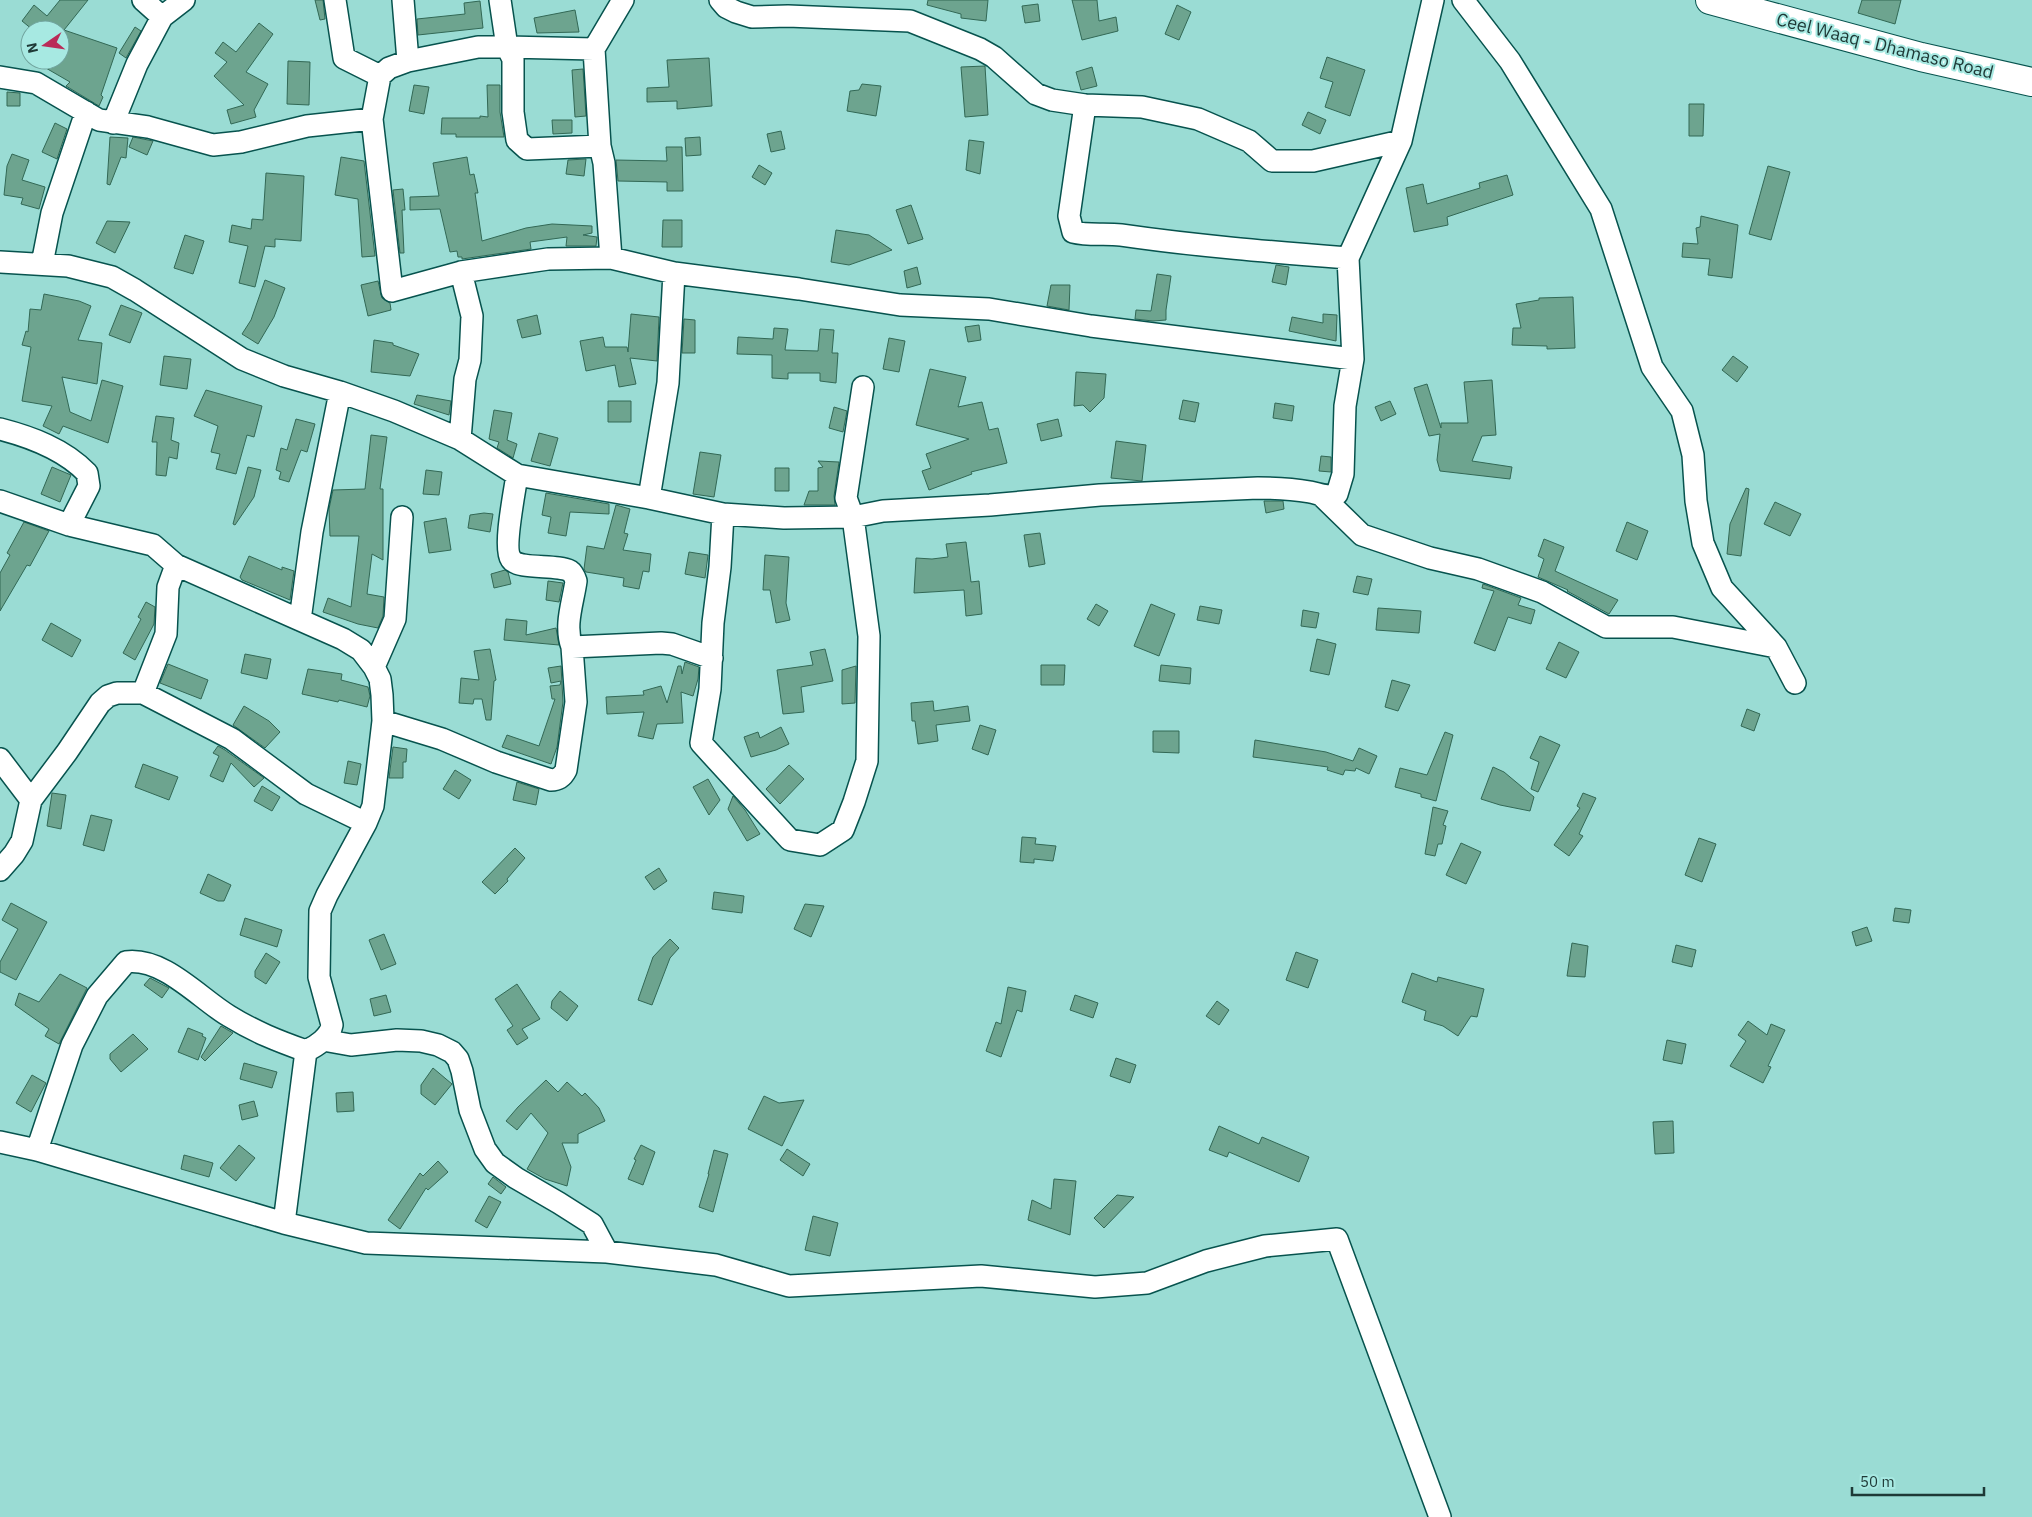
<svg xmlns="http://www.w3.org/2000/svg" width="2032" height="1517" font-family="'IBM Plex Sans',sans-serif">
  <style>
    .building { fill: #6da48f; stroke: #326855 }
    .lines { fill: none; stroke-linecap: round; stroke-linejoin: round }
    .minor-casing { stroke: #07534e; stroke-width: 24 }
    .major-casing { stroke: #07534e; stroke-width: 30 }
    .minor { stroke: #fff; stroke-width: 21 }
    .major { stroke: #fff; stroke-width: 28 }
    .labels { text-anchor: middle; stroke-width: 4; stroke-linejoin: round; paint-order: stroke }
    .street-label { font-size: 18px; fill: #1e3936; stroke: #a7e9e2 }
  </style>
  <rect width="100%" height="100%" fill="#9adcd4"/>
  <path class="building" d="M60,0H88L64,30L117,48L101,95L103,97L99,106L66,86L70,82L32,60H60V30H33L22,21L34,5L47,16Z
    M315,0H323L325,19L320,20Z
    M928,0H988L986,21L961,18V14L927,5Z
    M1072,0H1097L1099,21L1116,17L1118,31L1082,40Z
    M1862,0H1901L1895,24L1858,13Z
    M480,1L483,28L418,35L417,19L465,14L464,3Z
    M1038,4L1040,21L1025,23L1022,6Z
    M1177,5L1191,12L1179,40L1165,34Z
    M575,10L579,32L537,33L534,18Z
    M259,23L273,34L246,72L268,84L254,110L256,117L231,124L227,110L244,105L214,76L227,62L215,53L223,42L236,52Z
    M135,27L141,31L126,58L119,53Z
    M1327,57L1365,70L1350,116L1325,107L1333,82L1320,78Z
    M709,58L712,106L677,109V101L647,102V88L669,87L667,60Z
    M288,61L310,62L309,105L287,104Z
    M985,66L988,115L965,117L961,67Z
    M1092,67L1097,86L1081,90L1076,72Z
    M583,69L586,116L575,117L572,70Z
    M862,84L881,86L876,116L847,111L850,91L859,90Z
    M414,85L429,87L424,114L409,111Z
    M487,85H500V112L504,137H456V134H441L442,118H480V116L488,117Z
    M7,92L20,93V106H7Z
    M1689,104H1704L1703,136H1689Z
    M1308,112L1326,120L1320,134L1302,125Z
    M552,120H572V133L553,134Z
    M55,123L67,129L57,159L42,152Z
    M781,131L785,149L771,152L767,134Z
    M110,137L128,138L126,158L121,157L110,185L107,184Z
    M133,137L153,141L147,155L129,147Z
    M700,137L701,155L686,156L685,138Z
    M969,140L984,142L980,174L966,170Z
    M666,147H682L683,191H667V182L618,181L616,160L667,161Z
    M12,154L29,160L22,180L45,187L39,209L21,204L23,198L4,195L7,166Z
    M341,157L364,161L375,256L362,257L358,199L335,195Z
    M467,157L470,175L474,174L478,193H475L482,241L526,228L552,224L592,226V233L583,235L597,237L596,246H566L567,237L530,242L531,249L462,259V257H458L457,251L450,252L440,209L410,210V197L439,196L433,163Z
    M586,159L584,176L566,174L568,160Z
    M759,165L772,173L765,185L752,177Z
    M1768,166L1790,172L1771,240L1749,234Z
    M266,173L304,176L301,241L275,239V247L265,246L255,287L239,283L248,246L229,242L232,225L251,229L252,219L263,220Z
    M1507,175L1513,195L1447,217L1448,225L1414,232L1406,188L1423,184L1427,204L1480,188L1479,183Z
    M403,189L405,210H402L404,253H400L393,190Z
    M911,205L923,239L908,244L896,210Z
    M1701,216L1738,225L1732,278L1708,275L1710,259L1682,257L1683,243L1698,244L1696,228L1700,227Z
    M663,220H682V247H662Z
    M107,221L130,222L115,253L96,243Z
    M836,230L869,235L892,250L849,265L831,262Z
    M185,235L204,241L193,274L174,268Z
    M1276,265L1289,267L1286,285L1272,282Z
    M917,267L921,284L907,288L904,271Z
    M1157,274L1171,276L1166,310V320L1153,321L1135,319L1136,310L1151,311Z
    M265,280L285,288L274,317L258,344L242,334L251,320Z
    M378,281L382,298L390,303L391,310L368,316L361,285Z
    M1051,285H1070L1069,310L1047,306Z
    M44,294L79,301L91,306L78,340L102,343L97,384L62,377L70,412L91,421L102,380L123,386L108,443L63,426L59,434L43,426L52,406L22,401L31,347L22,345L26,331L28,332L30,309L41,310Z
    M1573,297L1575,348L1547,349V346L1512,345L1513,328H1521L1516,304L1539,300V298Z
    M121,305L142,313L130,343L109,335Z
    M631,314L659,317L657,361L630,358L636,384L619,387L615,365L586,371L580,341L603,337L605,347H627L628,352Z
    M1323,314L1337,315L1336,341L1289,331L1292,317L1323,323Z
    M537,315L541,334L522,338L517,320Z
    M684,319L695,320V353H682Z
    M979,325L981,340L968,342L965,327Z
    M774,328L788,329L785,350L818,351L820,329L834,330L832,353H838L836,383L820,381V373H788V379L772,378V355L737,354L738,337L773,339Z
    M889,338L905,341L899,372L883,369Z
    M374,340L393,343V345L419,354L410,376L371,372Z
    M164,356L191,359L187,389L160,385Z
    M1733,356L1748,367L1737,382L1722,370Z
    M930,369L966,377L958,407L982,402L989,430L998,428L1007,463L971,472L972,474L929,490L922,471L931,468L926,454L969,439L916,425Z
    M1076,372L1106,374L1104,398L1090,412L1083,405L1074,406Z
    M1492,380L1496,435L1482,436L1472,461L1512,467L1510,479L1440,471L1437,460L1440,434L1429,436L1414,388L1427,384L1441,428V423H1468L1464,382Z
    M206,390L262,406L254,437L247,435L236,474L216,469L220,454L211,452L218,426L194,416Z
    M417,395L451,401L449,415L414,404Z
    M1183,400L1199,403L1195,422L1179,419Z
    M608,401H631V422H608Z
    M1390,401L1396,414L1381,421L1375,407Z
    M1275,403L1294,406L1292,421L1273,418Z
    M834,407L847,411L843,432L829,428Z
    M494,410L512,413L507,440L517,444L513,458L497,448L499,442L489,439Z
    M156,416L174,418L171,440L179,443L177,459L169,457L166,476L156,475L157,442H152Z
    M296,419L315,424L307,452L301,450L289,482L279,479L281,472L276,470L281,448L287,450Z
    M1058,419L1062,436L1041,441L1037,424Z
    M539,433L558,438L550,466L531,461Z
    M371,435L387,437L380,489H383V560L372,554L367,594L384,597L383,616L378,628L358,624L323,612L328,598L351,607L359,536H330L329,509L333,490L365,489Z
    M1116,441L1146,445L1142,481L1111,478Z
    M700,452L721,455L714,497L693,494Z
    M1321,456L1331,457V472L1319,471Z
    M818,461L839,462L834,496L835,505H804L809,491H818V468L823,467Z
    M52,467L71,475L60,502L41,494Z
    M248,467L261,470L254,497L235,525L233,524Z
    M775,468H789V491H775Z
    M426,470L442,472L439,495L423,494Z
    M1746,488L1749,489L1741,556L1727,554L1730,524Z
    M546,493L609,504V514L570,512L566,536L548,533L551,517L542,515Z
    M1264,501H1283L1284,509L1266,513Z
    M1775,502L1801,514L1790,536L1764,524Z
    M616,505L630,509L624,533L628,534L623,550L651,554L649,572L643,571L639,589L623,586L624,578L586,572L584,569L587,546L604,549Z
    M484,513L493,514L490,532L468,528L470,515Z
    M446,518L451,550L429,553L424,522Z
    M24,522L49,531L30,566L27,565L0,611V573L10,555L7,553Z
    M1627,522L1648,531L1637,560L1616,551Z
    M1040,533L1045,564L1029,567L1024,535Z
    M1544,539L1564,547L1555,571L1618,600L1609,614L1567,591L1568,590L1538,577L1544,559L1538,556Z
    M966,542L971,582L979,581L982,614L966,616L964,590L914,593L916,558L932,559L948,557L946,544Z
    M689,552L708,555L705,578L685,574Z
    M765,555L789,557L786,603L790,620L776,623L770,590H763Z
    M249,556L282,570V567L294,571L290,600L242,580L240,577Z
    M505,570L508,572L511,584L494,588L491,574Z
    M1357,576L1372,579L1368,595L1353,592Z
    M548,581L563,583L559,602L546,600Z
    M1483,584L1521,598L1518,605L1535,610L1531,624L1508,617L1495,651L1474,643L1494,591L1482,588Z
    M146,602L155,607L154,624L135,660L123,653L141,619L138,617Z
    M1096,604L1108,611L1099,626L1087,619Z
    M1151,604L1175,614L1159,656L1134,646Z
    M1200,606L1222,610L1219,624L1197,620Z
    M1378,608L1421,611L1419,633L1376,630Z
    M1303,610L1319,613L1316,628L1301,626Z
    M506,619L527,621L526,635L556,628L559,645L504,640Z
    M51,623L81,640L72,657L42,640Z
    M1317,639L1336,644L1329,675L1310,671Z
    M1559,642L1579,652L1566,678L1546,669Z
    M490,649L496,680L494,681L491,720H486L482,699H474L473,704L459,703L461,678L479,680L474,651Z
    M825,649L833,681L801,687L804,712L783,714L777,670L813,665L810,652Z
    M245,654L271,659L267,679L241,673Z
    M685,662L699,667L698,679L693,696L681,692L683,723L657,724L653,739L638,736L644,712L607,714L606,697L644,695L643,691L661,686L667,703L678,666H681L682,674Z
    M168,664L208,680L201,699L160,683Z
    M1041,665H1065L1064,685H1041Z
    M1161,665L1191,668L1190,684L1159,681Z
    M561,666L563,702L557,747L551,764L502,747L507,735L539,746L555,699H552L550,686L560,685L561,681L551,683L548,668Z
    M856,666L855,703L842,704V670Z
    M308,669L342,674L341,680L368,687L370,696L367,707L339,700L338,702L302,694Z
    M1392,680L1410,685L1398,711L1385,707Z
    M933,701L934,711L968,706L970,721L936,725L938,741L918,744L915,721H912L911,703Z
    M244,706L269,721L280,732L265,748L233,725Z
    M1747,709L1760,714L1754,731L1741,726Z
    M980,725L996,730L988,755L972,749Z
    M781,727L789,744L776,750L751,757L744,737L758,732L760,738Z
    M1153,731H1179V753L1153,752Z
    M1445,732L1453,735L1436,801L1421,797V794L1395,787L1400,768L1427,775Z
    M1540,736L1560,745L1538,792L1531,789L1539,762L1530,758Z
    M1255,740L1326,752L1353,761L1359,748L1377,756L1369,774L1356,768L1355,771L1345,770L1343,775L1327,770L1328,767L1253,757Z
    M218,746L225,750L264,778L254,787L231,763L223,782L210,776L219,756L213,753Z
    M393,747L407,749L406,762H403V778H389Z
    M348,761L361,764L357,785L344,783Z
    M143,764L178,777L169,800L135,787Z
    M789,765L804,779L780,804L766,789Z
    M1493,767L1504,772L1534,797L1530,811L1500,805L1481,799Z
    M455,770L471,780L459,799L443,789Z
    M708,779L720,800L709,815L693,787Z
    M517,782L539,789L536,805L513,800Z
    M262,786L280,797L272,811L254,801Z
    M52,793L66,795L61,829L47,826Z
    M1583,793L1596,798L1579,834L1583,836L1569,856L1554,845L1580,808L1577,806Z
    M733,796L745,810L760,834L747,841L728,809Z
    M1433,807L1448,811L1443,825L1446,826L1442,844H1438L1435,856L1425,854Z
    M91,815L112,820L104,851L83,845Z
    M1022,837L1036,838L1035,844L1056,846L1053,861L1034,859V863L1020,862Z
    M1699,838L1716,844L1702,882L1685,875Z
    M1461,843L1481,852L1466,884L1446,875Z
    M515,848L525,858L507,879L508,881L495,894L482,882Z
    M659,868L667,881L654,890L645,877Z
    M208,874L231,885L224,901H218L200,893Z
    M714,892L744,896L742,913L712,909Z
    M11,903L47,922L16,980L0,972V962L18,929L2,920Z
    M805,904L824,906L811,937L794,929Z
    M1895,908L1911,910L1909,923L1893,921Z
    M245,918L282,930L277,947L240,935Z
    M1867,927L1872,941L1856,946L1852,932Z
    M384,934L396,964L381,970L369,940Z
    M670,939L679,948L670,958L652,1005L638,1000L653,957Z
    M1572,943L1588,946L1585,977L1567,976Z
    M1676,945L1696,950L1692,967L1672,962Z
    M1296,952L1318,960L1308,988L1286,980Z
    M266,953L280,962L266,984L255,977V971Z
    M1412,973L1437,982L1438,977L1484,989L1477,1017L1471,1016L1458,1036L1443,1026L1424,1020L1426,1011L1402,1002Z
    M60,974L87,988L59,1044L45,1036L49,1029L15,1005L19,993L39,1002Z
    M150,978L169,988L162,998L144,985Z
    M517,984L540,1019L522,1029L528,1038L517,1045L507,1030L513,1026L495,999Z
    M1008,987L1026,991L1022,1012L1017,1010L1001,1057L986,1051L996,1022L1001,1024Z
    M560,991L578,1006L567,1021L551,1008L552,1001Z
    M386,995L391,1012L374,1016L370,999Z
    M1075,995L1098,1003L1093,1018L1070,1010Z
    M1217,1001L1229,1010L1219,1025L1206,1016Z
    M1748,1021L1767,1035L1771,1024L1785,1030L1768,1066L1771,1067L1763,1083L1730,1066L1746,1041L1738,1035Z
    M221,1026L233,1033L205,1061L201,1057Z
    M188,1028L203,1034L202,1036L206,1038L198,1060L178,1052Z
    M133,1034L148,1049L121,1072L110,1059V1054Z
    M1667,1040L1686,1044L1682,1064L1663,1060Z
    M1116,1058L1136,1065L1130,1083L1110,1076Z
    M244,1063L277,1072L272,1088L240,1079Z
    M433,1068L452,1084L435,1105L421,1094V1085Z
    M32,1075L46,1083L31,1112L16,1103Z
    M546,1080L558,1092L567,1082L582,1096L585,1093L599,1108L605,1121L578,1134V1143H562L571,1167L567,1186L545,1179L527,1169L548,1133L531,1113L517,1130L506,1121L518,1107Z
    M353,1092L354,1111L337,1112L336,1093Z
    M764,1096L779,1103L804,1100L782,1146L748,1129Z
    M254,1101L258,1116L242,1120L239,1105Z
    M1673,1121L1674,1153L1655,1154L1653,1122Z
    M1219,1126L1259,1144L1262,1137L1309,1157L1299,1182L1229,1152L1227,1157L1209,1150Z
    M239,1145L255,1158L236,1181L220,1168Z
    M641,1145L655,1152L643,1185L628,1179L636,1160L634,1159Z
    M787,1149L810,1164L803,1176L780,1160Z
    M714,1150L728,1154L713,1212L699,1207L709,1174H708Z
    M184,1155L213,1163L209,1177L181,1169Z
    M438,1161L448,1172L428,1190L426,1188L400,1229L388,1220L420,1173L423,1176Z
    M493,1177L506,1187L501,1194L488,1184Z
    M1054,1179L1076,1181L1070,1235L1028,1220L1032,1200L1051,1209Z
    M1117,1195L1134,1197L1104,1228L1094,1218Z
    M489,1196L501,1202L487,1228L475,1221Z
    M813,1216L838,1223L830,1256L805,1250Z"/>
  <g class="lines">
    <g class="minor-casing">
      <path id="minor" d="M143,0L162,17
        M335,0L344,58L380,76
        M403,0L408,61
        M500,0L507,47H478L408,61L389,68L380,76L372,119L392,291L461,272L548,259L611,258L674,273L799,289L900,305L989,309L1091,326L1353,359
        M720,0L726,7L736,12L752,17L788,16L910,21L980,49L994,57L1036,94L1052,100L1085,105L1142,107L1198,119L1249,141L1272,161H1313L1401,141
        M1463,0L1510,61L1601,209L1652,367L1682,411L1693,455L1696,501L1703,543L1722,588L1776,647L1795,683
        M594,49L600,146
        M0,77L36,83L99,120L148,127L213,145L241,142L307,126L372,119
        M1085,105L1069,216L1073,232C1089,236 1105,233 1121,235C1197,246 1272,252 1348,258
        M113,123L137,64L162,17L184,0
        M611,258L604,163L600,146L527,149L517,140L513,112V59L507,47L594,49L623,0
        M0,262L68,266L112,277L135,290L242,359L284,376L340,392L394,411L460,439L517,475L649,498L723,514L784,518L853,517L883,511L990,505L1100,495L1258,488C1275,488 1293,489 1310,492C1320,494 1327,498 1337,494L1343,474L1345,406L1353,359L1348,258L1401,141L1433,0
        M42,264L52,213L86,112
        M0,429C31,437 64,449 87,473L89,486L69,525
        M460,439L465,379L470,360L472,316L461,272
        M517,475C515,490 503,548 511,559C518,570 557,564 570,571C573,573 575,578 576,581C573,603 564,625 572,647L661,643L672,644L712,658
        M1322,496L1362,535L1430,558L1478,569L1542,592L1606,627H1673L1776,647
        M649,498L668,383L674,273
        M0,501L69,525L153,545L176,565L300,620
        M723,514L720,567L713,623L710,689L701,743L790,840L820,845L843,830L854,802L867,761L869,636L853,517L846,498L863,387
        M374,667L395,619L402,517
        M143,693L166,634L168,587L176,565
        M383,721L442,739L496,762L551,780C558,780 563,776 566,770L576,702L572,647
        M0,759L31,800L22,841L14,854L0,870
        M31,800L67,752L100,703L108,696L117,693H143L232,739L306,794L366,823
        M323,1040L351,1045L397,1040L421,1041L438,1045L452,1052L458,1059L462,1071L470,1110L485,1149L495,1163L516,1178L559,1203L592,1224L607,1252
        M0,1142L37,1150L284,1223L366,1243L607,1252L716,1265L789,1286L981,1276L1095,1287L1147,1283L1206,1261L1265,1246L1337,1239L1440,1517
        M37,1150L72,1045L97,996L126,962C164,957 200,999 229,1016C255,1032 278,1041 306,1051
        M284,1223L306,1051C317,1046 330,1037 332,1025L319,977L320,911L327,895L366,823L373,806L383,721L382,695L380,679L374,667L361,650L343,639L300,620L312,532L340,392"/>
    </g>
    <g class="major-casing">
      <path id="major" d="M1710,0L1921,57L2032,82"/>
    </g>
    <use href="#minor" class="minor"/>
    <use href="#major" class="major"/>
  </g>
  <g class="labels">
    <g class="street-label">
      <text transform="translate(1885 46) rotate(14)" y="6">Ceel Waaq - Dhamaso Road</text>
    </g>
  </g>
  <g transform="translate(45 45) rotate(257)"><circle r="24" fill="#a7e9e2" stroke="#70a39d"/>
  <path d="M0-4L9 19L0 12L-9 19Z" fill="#ba2b58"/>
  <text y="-8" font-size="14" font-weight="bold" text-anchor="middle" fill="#1e3936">N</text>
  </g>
  <path d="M1852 1487v8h132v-8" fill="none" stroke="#1e3936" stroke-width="2.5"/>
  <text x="1860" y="1487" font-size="15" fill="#1e3936" stroke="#a7e9e2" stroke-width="4" paint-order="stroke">50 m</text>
</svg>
